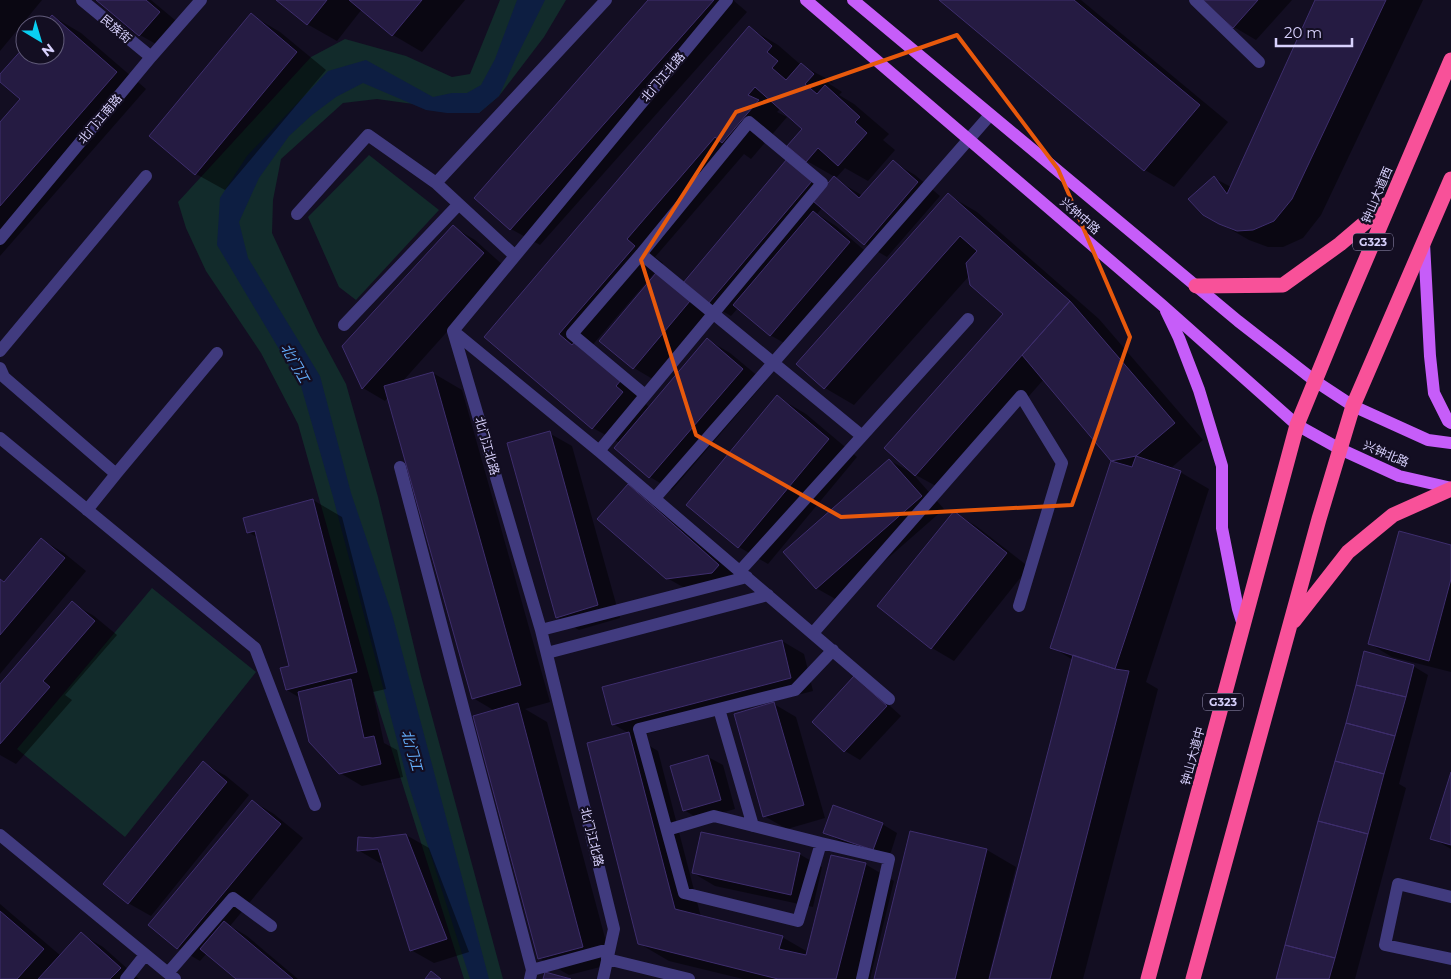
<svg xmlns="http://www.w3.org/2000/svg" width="1451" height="979" font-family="Montserrat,'Noto Sans SC',sans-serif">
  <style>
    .green { fill: #122b2b }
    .water { fill: #0d1e42 }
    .shadow { fill: #0007 }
    .building { fill: #251b42; stroke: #3e2e6d }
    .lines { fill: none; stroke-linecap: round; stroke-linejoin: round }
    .minor { stroke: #413b7f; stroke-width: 12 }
    .major { stroke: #c65df9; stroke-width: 12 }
    .highway { stroke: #f85199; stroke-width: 15 }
    .marked { fill: none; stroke: #e8590c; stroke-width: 4; stroke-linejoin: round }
    .labels { text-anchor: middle; stroke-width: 4.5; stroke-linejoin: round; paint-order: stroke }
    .shield { fill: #130e22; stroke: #9d96bb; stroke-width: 1 }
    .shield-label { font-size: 11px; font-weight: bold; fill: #d8d1fd }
    .street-label { font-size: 12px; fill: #d8d1fd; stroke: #130e22 }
    .water-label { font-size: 14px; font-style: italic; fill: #63acf9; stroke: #130e22 }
  </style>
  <rect width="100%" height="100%" fill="#130e22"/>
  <path class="green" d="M500,0H566L544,37L499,96L479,113L377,99L343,103L281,159L273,200L272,233L318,332L346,384L378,497L421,676L503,979H464L375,697L298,424L261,353L206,271L186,228L178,202L311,57L345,39L406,56L452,77L470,74Z
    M369,155L439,210L356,300L339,287L308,217Z
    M152,588L256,672L125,837L17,749Z"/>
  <path class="water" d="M517,0H545L516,58L499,96L479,113H447L426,110L363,83L336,97L312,115L289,136L259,178L239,222L248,258L320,376L351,493L392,614L489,979H470L409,786L333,497L301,386L217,245L220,198L247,156L328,71L366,60L433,97L452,93H467L481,85L495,59Z"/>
  <path class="shadow" d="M0,0H42L0,51Z
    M98,0H151L181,25L163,48L140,35Z
    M278,0H465L422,52L393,35L362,9L337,41L307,24Z
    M650,0H733L747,12L540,245L511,229Z
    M941,0H1081L1228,122L1174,187L1145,170Z
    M1203,0H1292L1256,40L1234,27Z
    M1316,0H1423L1321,215L1303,238L1283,247H1268L1249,240L1204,214L1214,178L1231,187Z
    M251,15L280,32L326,70L225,190L196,174L151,136Z
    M52,16L81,33L146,89L0,256V123L22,99L0,80V76L25,48V55H55V25H45Z
    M749,28L778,45L801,65L831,81L834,84L828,81V83L842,92L839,95L854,104L889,134L883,140L895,150L868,181L845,168L835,179L863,196L893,162L915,175L940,196L887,257L865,244L822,208L817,214L836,226L871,256L793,348L770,335L738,308L731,316L709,303L685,283L787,161L826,188L835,177L807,161L789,146L804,128L781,108L777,112L787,117L751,159L744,154L655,257L663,263L589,349L650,408L708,340L730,353L765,382L672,490L650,477L616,448L620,443L593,428L486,337Z
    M948,195L977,212L1099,319L1203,440L1170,469L1180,472L1209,489L1146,682L1158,689L1083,979H875L987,850L1016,867L989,975L992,976L1073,660L1052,647L1117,463L1112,460L1044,379L945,491L914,474L1005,314L970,275L854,405L825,388L798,364Z
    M453,227L475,240L505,267L402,382L433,373L462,390L550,702L525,709L547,722L612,964L569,975L539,958L495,711L473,698L388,397L385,401L363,388Z
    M657,274L712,314L656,381L634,368Z
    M777,397L806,414L857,457L768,564L739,547L687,505Z
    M549,433L572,446L620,618L579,630L557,617Z
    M889,460L912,473L944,509L839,601L816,588Z
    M628,486L650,499L741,578L690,591L667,578Z
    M313,500L342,517L386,689L373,692L384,743L397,750L403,777L362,786L340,773L300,698L287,690L291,667L258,538L248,532Z
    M954,513L976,526L1029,567L954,661L932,648L879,606Z
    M42,540L64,553L86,571L0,674V579L6,582Z
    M1451,546V672L1392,657L1370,644Z
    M72,603L94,616L117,635L65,695L72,700L16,764L0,755V686Z
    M782,641L804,654L813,691L634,737L658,751L701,917L782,937L808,952L865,864L894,881L870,979H743L669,961L640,944L588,744L630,734L613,724Z
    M1413,666L1428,675L1399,784L1406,788L1355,979H1278Z
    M869,687L901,716L860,760L845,751L813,722Z
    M774,704L796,717L825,818L787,829L764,816Z
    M708,757L723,765L735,809L699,819L684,810Z
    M203,763L226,776L249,795L151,916L128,903Z
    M1451,776V849L1432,838Z
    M252,801L274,814L303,838L230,926L247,936L298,979H239L207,953L200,961L178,948L150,925Z
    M882,824L897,833L889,858L840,841L825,832Z
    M406,835L429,848L469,952L434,963L411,950L383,863H380L358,850L373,839Z
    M799,854L822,867L813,907L715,886L693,873Z
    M0,904L61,956L81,934L103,947L139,979H0Z"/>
  <path class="building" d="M96,0H146L160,12L139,36Z
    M276,0H327L307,25Z
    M349,0H422L392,36Z
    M648,0H714L510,230L474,198Z
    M939,0H1074L1200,105L1144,171Z
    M1201,0H1258L1233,28Z
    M1315,0H1386L1292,199L1274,221L1253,230L1237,231L1219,224L1203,215L1188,199L1214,176L1227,194Z
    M251,13L297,52L195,175L149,136Z
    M52,15L117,72L0,206V122L20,99L0,82V74L25,46V55H55V25H43Z
    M749,26L772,46L767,52L778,61L772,68L786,80L801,63L814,74L805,84L817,94L825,85L860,117L855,122L867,133L838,166L818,148L806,162L787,146L802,129L755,87L748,95L759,100L722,143L715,137L627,239L635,246L559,334L572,345L576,340L622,379L616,386L623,392L592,429L484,337Z
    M787,159L812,181L708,304L683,283Z
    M893,160L918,182L864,245L813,201L834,176L859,198Z
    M948,193L1070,301L915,476L884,448L1003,314L970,285L966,263L977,251L960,236L824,389L796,364Z
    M813,211L850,242L770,336L733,305Z
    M453,225L484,253L362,389L342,346Z
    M656,273L690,301L633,369L599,341Z
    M1070,301L1175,423L1136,456L1111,461L1022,355Z
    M707,338L743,369L649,478L614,448Z
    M433,372L521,685L472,699L384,386Z
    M777,395L829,439L738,548L686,505Z
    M550,431L598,605L556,618L507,443Z
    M1136,456L1181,471L1115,669L1050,648L1111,461L1132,467Z
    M889,459L922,496L816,589L783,552Z
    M628,484L719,565L712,573L666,579L597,519Z
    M313,499L357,672L286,690L280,668L289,666L255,531L247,533L243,518Z
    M954,511L1007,553L931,649L877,606Z
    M1399,531L1451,545V579L1429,661L1368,644Z
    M41,538L65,558L0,635V579L4,582Z
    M72,601L95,621L43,681L50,687L0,744V684Z
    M782,640L791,678L612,725L602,687Z
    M1364,651L1414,665L1406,697L1356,685Z
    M1073,655L1115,669L1129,671L1050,979H989Z
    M854,676L887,706L844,752L812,722Z
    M351,679L364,738L374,736L381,764L339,774L309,742L298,692Z
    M1356,685L1406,697L1395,736L1346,723Z
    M774,702L804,805L763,817L734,714Z
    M518,703L583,947L538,959L473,716Z
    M1346,723L1395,736L1384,774L1335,761Z
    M629,732L675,909L783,936L779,949L806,955L831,855L866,863L836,979H778L638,944L587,743Z
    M708,755L721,800L683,811L670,766Z
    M203,761L227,782L128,904L103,884Z
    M1335,761L1384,774L1368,834L1318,821Z
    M1451,772V845L1430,839Z
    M252,800L281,824L177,949L148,925Z
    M833,805L883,823L873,850L823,833Z
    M1318,821L1368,834L1335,958L1285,945Z
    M910,831L987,849L955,979H874Z
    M701,832L800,853L791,895L692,873Z
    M406,834L447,939L410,951L378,849L357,851L358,837L373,838Z
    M0,911L44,949L17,979H0Z
    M224,921L293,979H236L200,949Z
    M81,932L121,968L110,979H38Z
    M1285,945L1335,958L1329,979H1276Z
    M431,971L441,979H425Z
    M545,972L571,979H543Z"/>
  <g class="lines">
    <path class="minor" d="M82,0L151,57
      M1195,0L1259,62
      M297,214L368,135L436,183
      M0,239L151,57L201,0
      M641,254L862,436
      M514,255L436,183L606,0
      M344,325L459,204
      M453,331L599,451L889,699
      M0,351L146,176
      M0,368L4,377L116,474L217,353
      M0,438L255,648L315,805
      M599,451L822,183L749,122L641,254L572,334L645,395
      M400,467L532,970L530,979
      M655,498L990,115
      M87,510L116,474
      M740,571L968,319
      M541,630L747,577
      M813,633L1021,396L1062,463L1019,606
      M547,653L768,595
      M719,709L753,826
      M667,830L714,816L821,843L798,921L684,893L639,729L795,690L833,650
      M0,835L175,979
      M821,843L889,859L862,979
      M1451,897L1398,884L1385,945L1451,959
      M607,959L689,979
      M532,970L609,949
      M168,973L233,898L271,926
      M126,979L145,955
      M603,979L614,929L541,630L453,331L727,0"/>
    <path class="major" d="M806,0L1162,305L1297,425L1340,449L1399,476L1451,488
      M853,0L1238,321L1315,381L1353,406L1428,440L1451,443
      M1424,243L1430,356L1434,393L1448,421L1451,423
      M1166,311L1179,338L1199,390L1222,466V528L1238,609L1243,625"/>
    <path class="highway" d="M1196,286L1283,285L1340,244L1387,204
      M1294,621L1348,552L1393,515L1451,489
      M1148,979L1297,425L1343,313L1451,60
      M1193,979L1319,519L1353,406L1451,179"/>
  </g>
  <path class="marked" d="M957,35L1058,169L1130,337L1072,505L841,517L696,435L641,260L736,112Z"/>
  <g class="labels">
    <g class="shield">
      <rect x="1353" y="233.5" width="40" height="17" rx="4"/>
      <rect x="1203" y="693.5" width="40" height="17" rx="4"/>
    </g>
    <g class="shield-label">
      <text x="1373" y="246">G323</text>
      <text x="1223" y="706">G323</text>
    </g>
    <g class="street-label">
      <text transform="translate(116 29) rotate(40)" y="4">民族街</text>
      <text transform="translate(663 77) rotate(-50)" y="4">北门江北路</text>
      <text transform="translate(100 119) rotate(-50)" y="4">北门江南路</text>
      <text transform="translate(1377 195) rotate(-67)" y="4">钟山大道西</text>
      <text transform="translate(1080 216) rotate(41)" y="4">兴钟中路</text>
      <text transform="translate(487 446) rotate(74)" y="4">北门江北路</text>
      <text transform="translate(1386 454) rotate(23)" y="4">兴钟北路</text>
      <text transform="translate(1193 756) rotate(-75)" y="4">钟山大道中</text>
      <text transform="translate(592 837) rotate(76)" y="4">北门江北路</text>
    </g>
    <g class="water-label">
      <text transform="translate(295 363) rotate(61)" y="5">北门江</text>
      <text transform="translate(412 750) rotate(74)" y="5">北门江</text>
    </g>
  </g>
  <g transform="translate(40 40) rotate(142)"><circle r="24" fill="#130e22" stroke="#625c7a"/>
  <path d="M0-4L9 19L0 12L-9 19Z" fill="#09cef1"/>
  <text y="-8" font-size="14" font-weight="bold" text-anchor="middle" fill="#d8d1fd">N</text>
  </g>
  <path d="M1276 38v8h76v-8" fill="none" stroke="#d8d1fd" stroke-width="2.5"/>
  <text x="1284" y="38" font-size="15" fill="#d8d1fd" stroke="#130e22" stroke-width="4" paint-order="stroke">20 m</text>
</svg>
